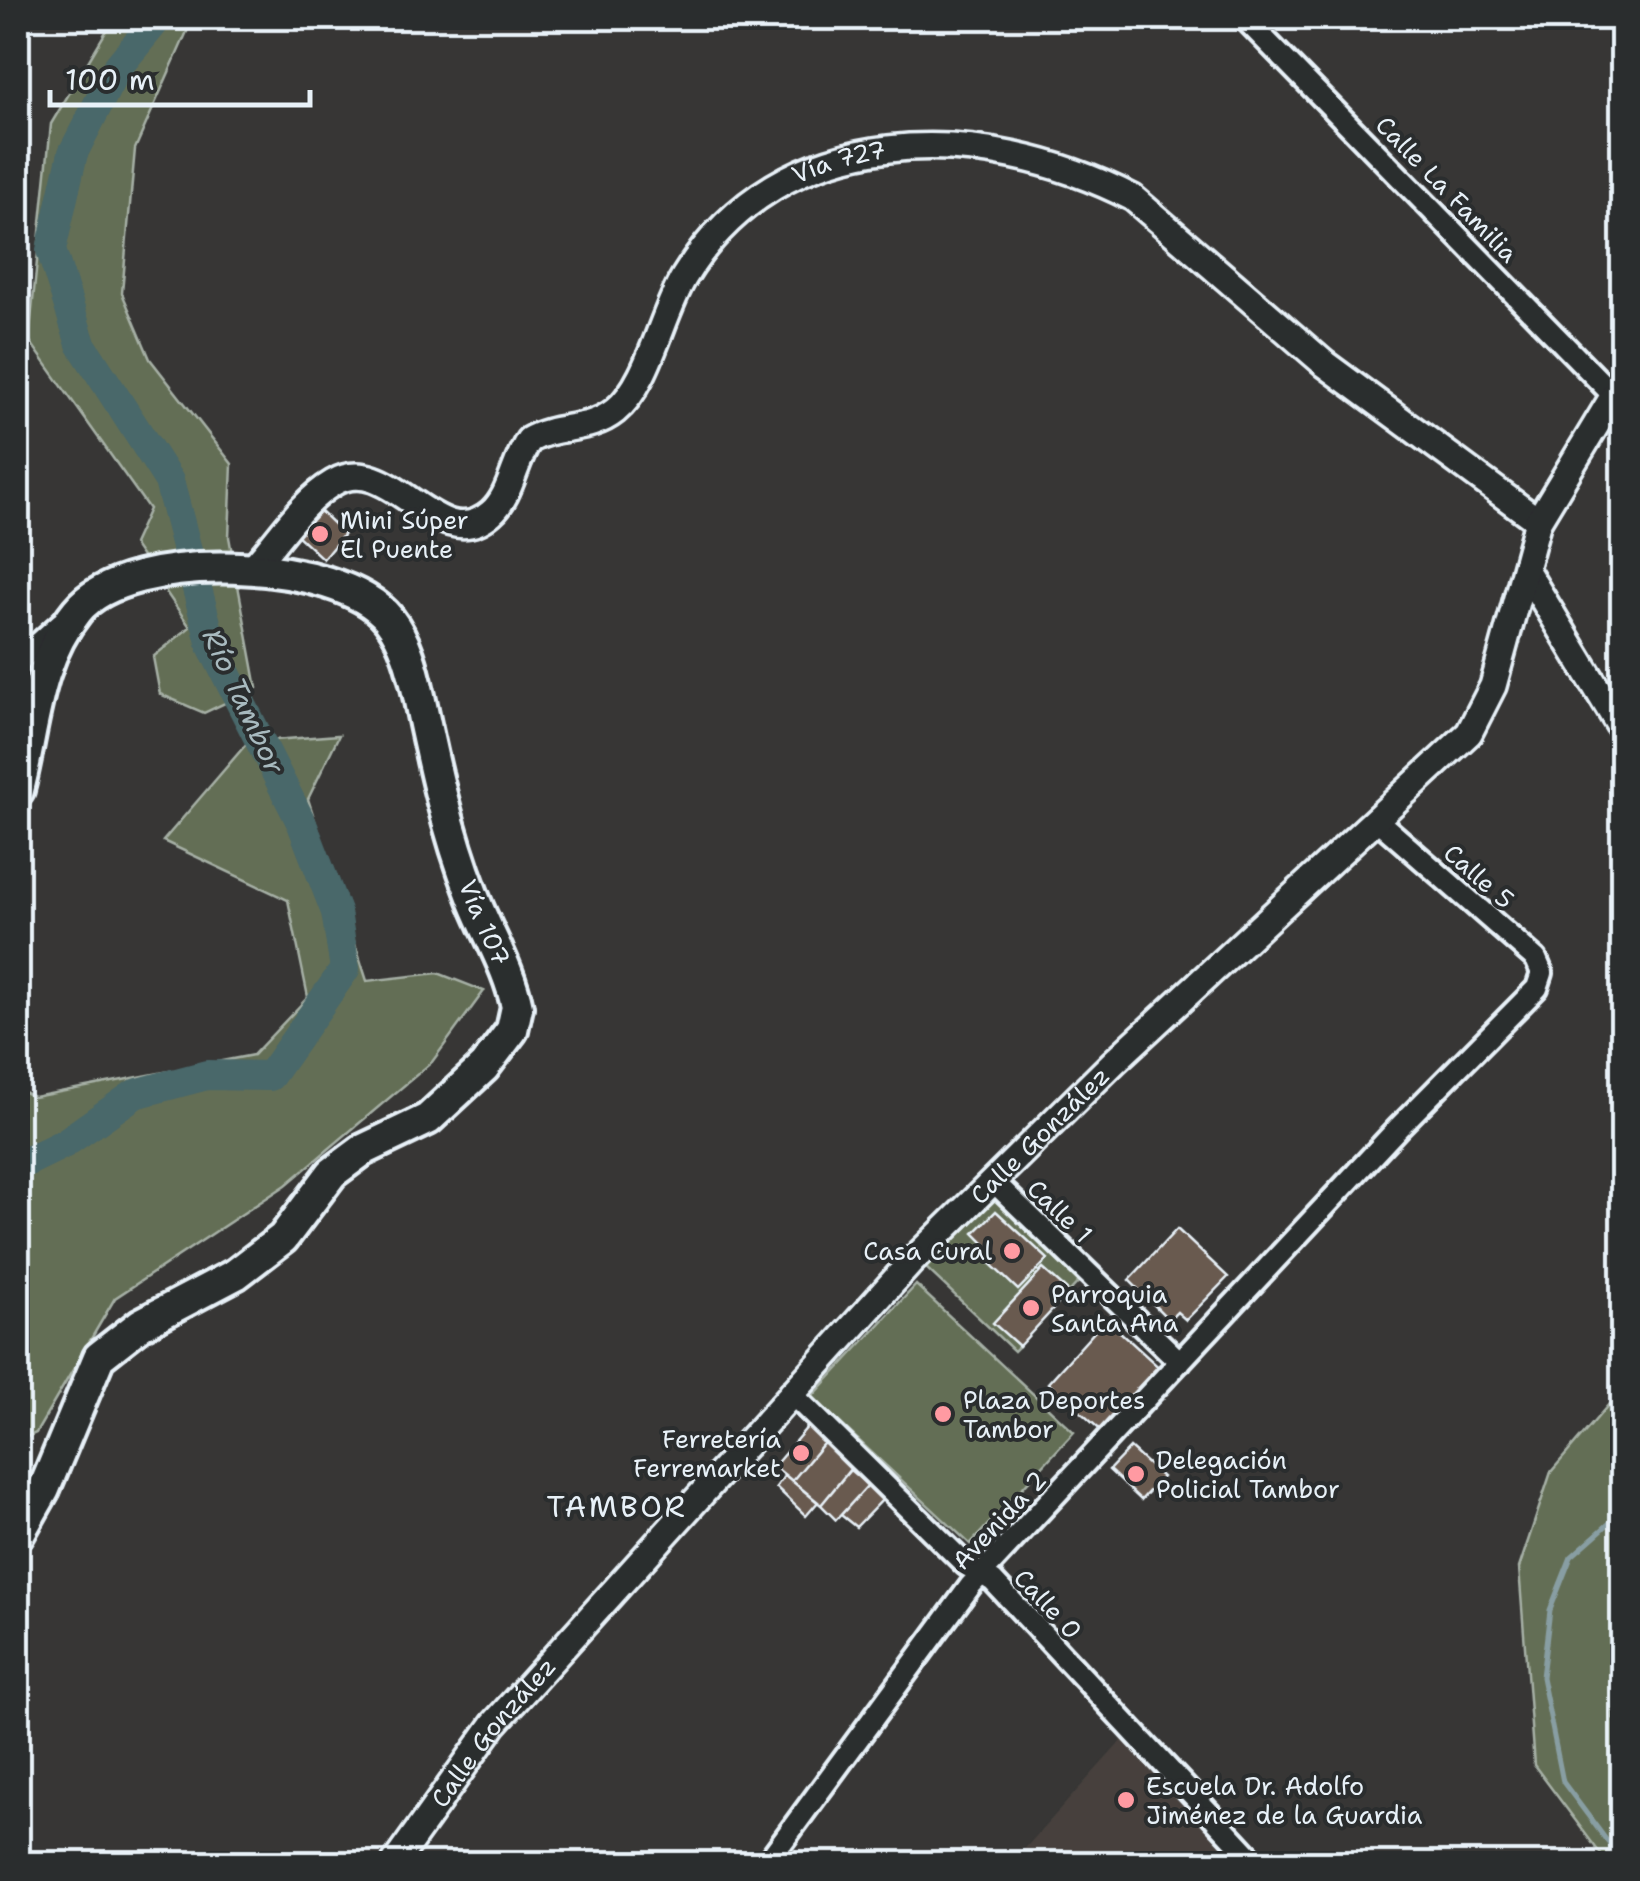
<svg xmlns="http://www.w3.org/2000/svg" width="1640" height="1881" font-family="'Shantell Sans',sans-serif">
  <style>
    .built { fill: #46413d }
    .green { fill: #646e54; stroke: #a6b0a6; stroke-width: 2.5 }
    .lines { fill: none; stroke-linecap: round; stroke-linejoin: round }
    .stream { stroke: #889ea3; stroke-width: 5 }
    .river { stroke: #48676a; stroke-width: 30 }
    .building { fill: #695a50; stroke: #e8f1f8; stroke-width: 2.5 }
    .minor-casing { stroke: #e8f1f8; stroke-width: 28 }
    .tertiary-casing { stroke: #e8f1f8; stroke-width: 32 }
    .secondary-casing { stroke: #e8f1f8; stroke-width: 38 }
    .minor { stroke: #2a2d2e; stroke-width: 20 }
    .tertiary { stroke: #2a2d2e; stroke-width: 25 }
    .secondary { stroke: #2a2d2e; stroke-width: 30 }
    .poi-dot { fill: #ff9aa2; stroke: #2a2d2e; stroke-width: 4 }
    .labels { text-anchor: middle; stroke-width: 8; stroke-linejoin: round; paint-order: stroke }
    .street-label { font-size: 25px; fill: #e8f1f8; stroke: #2a2d2e }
    .poi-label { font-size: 25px; fill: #e8f1f8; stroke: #2a2d2e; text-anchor: start }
    .water-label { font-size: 28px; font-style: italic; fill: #a8babf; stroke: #2a2d2e }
    .quarter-label { font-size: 30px; letter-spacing: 2.5px; fill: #e8f1f8; stroke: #2a2d2e }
  </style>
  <rect width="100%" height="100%" fill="#373635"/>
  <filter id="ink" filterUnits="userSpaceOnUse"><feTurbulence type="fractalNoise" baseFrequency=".01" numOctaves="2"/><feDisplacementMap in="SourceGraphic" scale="20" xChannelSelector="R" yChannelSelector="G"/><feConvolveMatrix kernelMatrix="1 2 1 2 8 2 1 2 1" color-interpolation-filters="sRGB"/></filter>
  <g filter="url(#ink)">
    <path class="built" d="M1125,1737L1242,1863L1011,1864Z"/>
    <path class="green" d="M114,18H193L135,149L122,293L150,359L232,464L229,537L257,688L204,713L160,694L153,657L190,627L133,544L149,509L29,340L51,124Z
      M339,735L308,799L367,981L438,973L484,991L432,1062L286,1185L115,1298L36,1433L18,1441V1089L34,1097L253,1055L308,997L288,900L163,841L248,742Z
      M992,1194L1083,1277L1069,1292L1043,1269L994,1323L1019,1346L1014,1351L924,1266Z
      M916,1285L1074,1432L970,1544L812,1397Z
      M1622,1389V1592L1613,1718L1622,1728V1863L1608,1864L1534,1765L1519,1568L1551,1472Z"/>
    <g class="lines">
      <path class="stream" d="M1622,1512L1571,1557L1550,1610L1542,1677L1563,1782L1622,1861"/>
      <path class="river" d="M18,1166L65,1143L135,1094L207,1075L270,1076L345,969L336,912L302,824L212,646L169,481L81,344L51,250L73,153L116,69L158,18"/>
    </g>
    <path class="building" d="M318,509L344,534L323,559L296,534Z
      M996,1211L1048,1259L1018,1290L981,1255L988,1247L974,1233Z
      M1177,1229L1228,1277L1186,1320L1177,1312L1169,1320L1129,1280Z
      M1043,1269L1069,1292L1019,1346L993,1323Z
      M1106,1319L1164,1372L1106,1435L1048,1383Z
      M809,1425L828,1438L792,1481L774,1466Z
      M827,1439L855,1463L821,1505L792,1481Z
      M1130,1448L1162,1477L1141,1500L1109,1470Z
      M850,1470L868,1485L836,1520L821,1505Z
      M785,1475L818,1502L806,1516L776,1487Z
      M868,1485L884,1498L856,1527L841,1515Z"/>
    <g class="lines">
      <g class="minor-casing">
        <path id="minor" d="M1244,18L1614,396
          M18,662L61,623
          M992,1180L1180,1362
          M790,1392L966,1565L993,1581L1257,1864
          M766,1864L971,1585L1399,1127L1537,988L1542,973L1536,959L1377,820"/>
      </g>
      <g class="tertiary-casing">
        <g id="tertiary">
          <path id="s1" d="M254,566C279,539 301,502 333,483C391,448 437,560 491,513C511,496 514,462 529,440C556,424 589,432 615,411C649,384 661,315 684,277C781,118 983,121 1133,198L1325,364L1538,521"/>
          <path d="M1526,571L1622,730"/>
          <path id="s2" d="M394,1864L494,1724L911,1262L1114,1062L1469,733L1493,686L1538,521L1622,382"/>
        </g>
      </g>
      <g class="secondary-casing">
        <g id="secondary">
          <path id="s3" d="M18,790C34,728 35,663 77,611C127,548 340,556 389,619C406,641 413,669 419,696C433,763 447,830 472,894C486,932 509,967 517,1007L512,1030L484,1067L428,1119L363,1150L332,1173L283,1238L236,1274L141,1324L99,1357L44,1489L18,1535"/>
        </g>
      </g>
      <use href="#minor" class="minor"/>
      <use href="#tertiary" class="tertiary"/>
      <use href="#secondary" class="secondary"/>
    </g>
  </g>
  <g class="poi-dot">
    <circle cx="320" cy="534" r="10"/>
    <circle cx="1012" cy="1251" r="10"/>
    <circle cx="1031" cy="1308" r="10"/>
    <circle cx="943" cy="1414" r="10"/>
    <circle cx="801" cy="1453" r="10"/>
    <circle cx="1136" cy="1474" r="10"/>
    <circle cx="1126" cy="1800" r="10"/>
  </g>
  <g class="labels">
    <g class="street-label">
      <text dy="9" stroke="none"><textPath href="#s1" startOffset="815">Vía 727</textPath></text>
      <text transform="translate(1447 189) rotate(46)" y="9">Calle La Familia</text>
      <text transform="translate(1479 876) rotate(41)" y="9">Calle 5</text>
      <text dy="9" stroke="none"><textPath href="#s3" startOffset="845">Vía 107</textPath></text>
      <text dy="9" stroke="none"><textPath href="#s2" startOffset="975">Calle González</textPath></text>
      <text transform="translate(1060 1211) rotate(44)" y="9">Calle 1</text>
      <text transform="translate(999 1520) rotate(-47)" y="9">Avenida 2</text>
      <text transform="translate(1048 1604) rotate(47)" y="9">Calle 0</text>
      <text dy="9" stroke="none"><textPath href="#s2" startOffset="165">Calle González</textPath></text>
    </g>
    <g class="poi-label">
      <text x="340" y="529">Mini Súper<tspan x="340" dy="29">El Puente</tspan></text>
      <text x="992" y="1260" text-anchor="end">Casa Cural</text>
      <text x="1051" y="1303">Parroquia<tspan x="1051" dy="29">Santa Ana</tspan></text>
      <text x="963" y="1409">Plaza Deportes<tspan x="963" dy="29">Tambor</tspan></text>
      <text x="781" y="1448" text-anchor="end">Ferretería<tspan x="781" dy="29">Ferremarket</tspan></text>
      <text x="1156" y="1469">Delegación<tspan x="1156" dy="29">Policial Tambor</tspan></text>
      <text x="1146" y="1795">Escuela Dr. Adolfo<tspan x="1146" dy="29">Jiménez de la Guardia</tspan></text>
    </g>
    <g class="water-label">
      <text transform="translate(244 701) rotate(65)" y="10">Río Tambor</text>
    </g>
    <g class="quarter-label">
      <text x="617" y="1517">TAMBOR</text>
    </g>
  </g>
  <rect width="1640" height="1881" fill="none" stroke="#2a2d2e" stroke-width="60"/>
  <rect x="30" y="30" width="1580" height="1821" fill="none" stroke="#e8f1f8" stroke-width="4" filter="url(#ink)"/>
  <path d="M50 90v15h260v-15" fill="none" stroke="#e8f1f8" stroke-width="5"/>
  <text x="65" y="90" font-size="30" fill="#e8f1f8" stroke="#2a2d2e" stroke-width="8" paint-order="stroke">100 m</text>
</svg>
